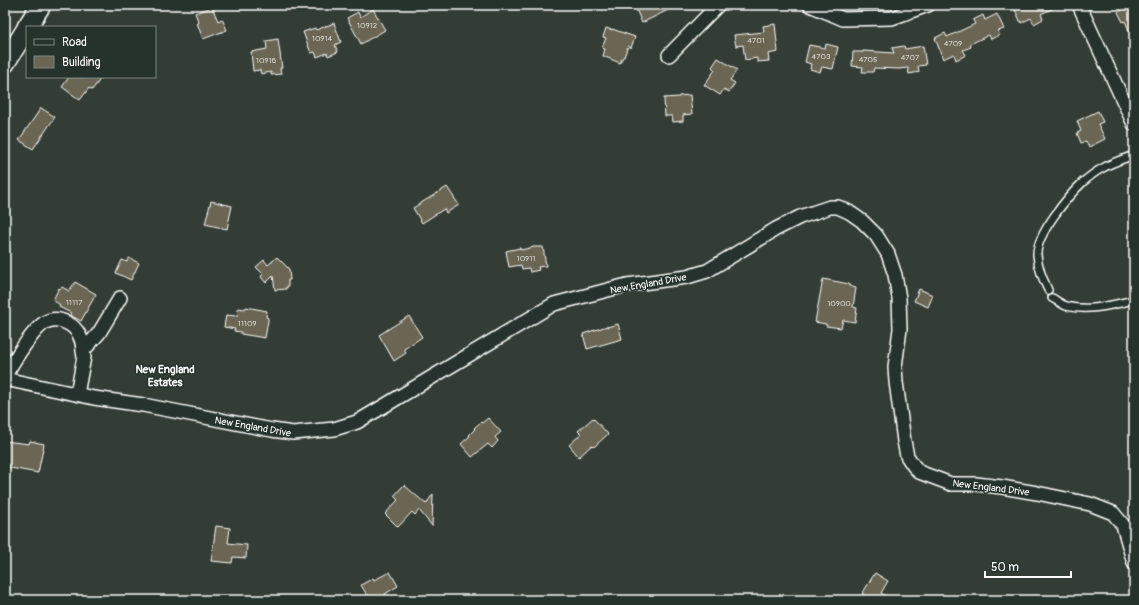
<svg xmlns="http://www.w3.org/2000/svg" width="1139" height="605" font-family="Pangolin,sans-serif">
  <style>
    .building { fill: #6a6653; stroke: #fff }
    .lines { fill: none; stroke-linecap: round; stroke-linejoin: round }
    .lane-casing { stroke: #fff; stroke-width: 10 }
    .street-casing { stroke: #fff; stroke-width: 16 }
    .secondary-casing { stroke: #fff; stroke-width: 22 }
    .lane { stroke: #26332d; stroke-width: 7 }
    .street { stroke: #26332d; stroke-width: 13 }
    .secondary { stroke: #26332d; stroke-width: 19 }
    .labels { text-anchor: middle; stroke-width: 3; stroke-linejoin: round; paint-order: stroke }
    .number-label { font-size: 8px; fill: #dad9d4 }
    .street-label { font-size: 10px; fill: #fff; stroke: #26332d }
    .neighbourhood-label { font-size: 11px; font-weight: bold; fill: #fff; stroke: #26332d }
  </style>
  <rect width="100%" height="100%" fill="#343d35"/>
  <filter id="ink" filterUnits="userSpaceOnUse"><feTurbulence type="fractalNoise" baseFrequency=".025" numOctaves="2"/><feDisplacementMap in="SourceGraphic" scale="8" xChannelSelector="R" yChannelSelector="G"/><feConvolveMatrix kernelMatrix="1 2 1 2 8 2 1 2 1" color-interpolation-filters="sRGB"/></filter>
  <g filter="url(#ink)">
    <path class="building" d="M644,5H678L642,23L636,9Z
      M1013,5H1060L1041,14L1043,19L1034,24L1031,18L1021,23Z
      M1132,5H1134V42L1125,21L1123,22L1118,12Z
      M212,7L218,21L222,19L227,30L203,39L197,23H199L195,13Z
      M373,9L385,30L361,44L347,18L358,12L360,17Z
      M997,14L1004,29L998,31L1000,35L991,39L989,35L970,44L971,47L963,50L966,55L956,60L954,54L943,59L935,38L945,33L947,37L975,24L973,20L983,15L985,20Z
      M334,23L341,42L335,45L338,52L328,56L327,53L317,57L315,52L311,53L303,32L315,28L316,30Z
      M775,24L778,52L768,54L769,61L757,62V58L745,60L743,45L736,46L734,35L764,32L763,26Z
      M606,28L612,30V29L635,37L631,48L628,46L624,57H623L620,63L603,56L605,49L602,48L606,38L603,37Z
      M278,39L282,68H280L281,74L271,75V72L261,74L260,70L253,71L251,52L267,49L266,41Z
      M826,44L838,47L833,69L822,67L820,72L810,69L811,64L805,62L809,45L825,48Z
      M904,46L905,49L923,46L926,65L918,66L919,72L909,74L908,68L899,69L874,68L873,72H862L863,67L852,66L853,52H863V51L894,53L892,48Z
      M718,58L737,70L730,80L735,83L729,92L724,89L720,95L704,85L715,70L712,67Z
      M69,77H102L92,90L89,88L80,100L62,87Z
      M690,95L692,114L683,115V121L673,122L672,116H665L664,98L679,97V96Z
      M41,108L55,117L33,149L19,140Z
      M1098,111L1103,122L1098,124L1105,139L1089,147L1086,141L1081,143L1077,133L1081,131L1077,121Z
      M447,187L459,205L446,213L444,209L422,223L413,208Z
      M211,201L232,206L227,229L205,224Z
      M534,247H543L546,266L538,267L539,270L530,272L529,268L522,269L521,265L509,267L506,251L520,248L521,250Z
      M277,257L289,269L290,280H288V287H286V289L275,290L273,276L266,283L261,277L263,274L256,267L264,260L268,265Z
      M129,258L139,263L131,280L116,273L122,260L127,262Z
      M823,279L849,284V286L856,288L853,307L857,308L855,322L843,320L841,328L826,326V324L815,322Z
      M75,282L96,294L81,321L70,315L71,313L59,307L60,305L53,300L59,288L60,289L62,287L69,291Z
      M919,289L933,295L928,307L914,301Z
      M246,307L267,311L266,317L268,318V321L265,338L241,334V332L234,331L235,329L224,327L226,315L237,316L238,308L245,309Z
      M409,316L422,337L404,349L406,353L394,361L379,335Z
      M618,324L622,339L587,349L583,334L607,326V327Z
      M488,418L501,432L495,437L498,441L492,448L488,444L472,457L461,444L470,436L469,435L475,429L474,428L481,422L482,423Z
      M593,418L608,434L594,447L592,445L579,457L569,445L581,434L578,431Z
      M5,441L29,444L30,441L44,444L38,473L5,467Z
      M404,485L426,504L433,494L432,526L419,510L415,515L412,512L398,527L385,514L398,500L394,496Z
      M216,526L230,528L228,543L247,545L246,558L233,557L232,563L211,561Z
      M390,572L398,586L385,594L388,600H370L361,585L373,578L374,580Z
      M875,573L888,581L881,593L892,600H871L862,594Z"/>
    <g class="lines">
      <g class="lane-casing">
        <path id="lane" d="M1048,290C1043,279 1038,268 1037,255C1036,235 1068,196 1083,182C1089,177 1096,171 1103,168C1113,162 1124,159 1134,155
          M1052,298C1056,300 1061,304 1066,306C1088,312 1112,305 1134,300"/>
      </g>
      <g class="street-casing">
        <path id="street" d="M810,5L843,19L892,18L928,5
          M1079,5L1134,124
          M669,55L718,5
          M5,375C14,361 31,332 44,323C52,318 60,319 67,323C78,328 83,340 83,351
          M5,379L94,398L143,405L272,430L293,433L334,429L357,422L384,406L554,304L627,285L687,277L707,271L776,229L800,217L830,207H838L849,212L862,221L876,235L888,254L895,275L899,298L900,329L895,367L896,382L904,441L907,456L913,465L919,472L951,484H976L1002,487L1037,493L1090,504L1113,513L1123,525L1134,563
          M77,394L84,357L83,351L99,333L120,298"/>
      </g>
      <g class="secondary-casing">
        <path id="secondary" d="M27,27L41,5
          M5,63L27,28"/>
      </g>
      <use href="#lane" class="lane"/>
      <use href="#street" class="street"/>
      <use href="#secondary" class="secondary"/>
    </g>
  </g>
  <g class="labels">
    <g class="number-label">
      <text x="367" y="28">10912</text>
      <text x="322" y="41">10914</text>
      <text x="756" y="43">4701</text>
      <text x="953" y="46">4709</text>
      <text x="821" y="59">4703</text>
      <text x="910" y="60">4707</text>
      <text x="868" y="62">4705</text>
      <text x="266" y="63">10916</text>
      <text x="526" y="261">10911</text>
      <text x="74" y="305">11117</text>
      <text x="839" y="306">10900</text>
      <text x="247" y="326">11109</text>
    </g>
    <g class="street-label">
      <text transform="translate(648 283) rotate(-10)" y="4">New England Drive</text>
      <text transform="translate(253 426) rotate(10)" y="4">New England Drive</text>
      <text transform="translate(991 487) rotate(7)" y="4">New England Drive</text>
    </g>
    <g class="neighbourhood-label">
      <text x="165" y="373">New England<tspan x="165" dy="13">Estates</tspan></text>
    </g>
  </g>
  <rect width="1139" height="605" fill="none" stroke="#26332d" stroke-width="20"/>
  <rect x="10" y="10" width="1119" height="585" fill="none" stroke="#fff" stroke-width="1.5" filter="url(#ink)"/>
  <rect x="26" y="26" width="130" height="52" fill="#26332d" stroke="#7d8581"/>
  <rect x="34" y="39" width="20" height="6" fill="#26332d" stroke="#7d8581"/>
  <text x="62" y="46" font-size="12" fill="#ffffff">Road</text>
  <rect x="34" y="56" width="20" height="12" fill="#6a6653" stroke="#7d8581"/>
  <text x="62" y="66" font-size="12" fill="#ffffff">Building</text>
  <path d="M985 571v6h86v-6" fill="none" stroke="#ffffff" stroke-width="2"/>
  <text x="991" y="571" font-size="12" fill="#ffffff" stroke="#26332d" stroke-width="3" paint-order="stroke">50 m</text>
</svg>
